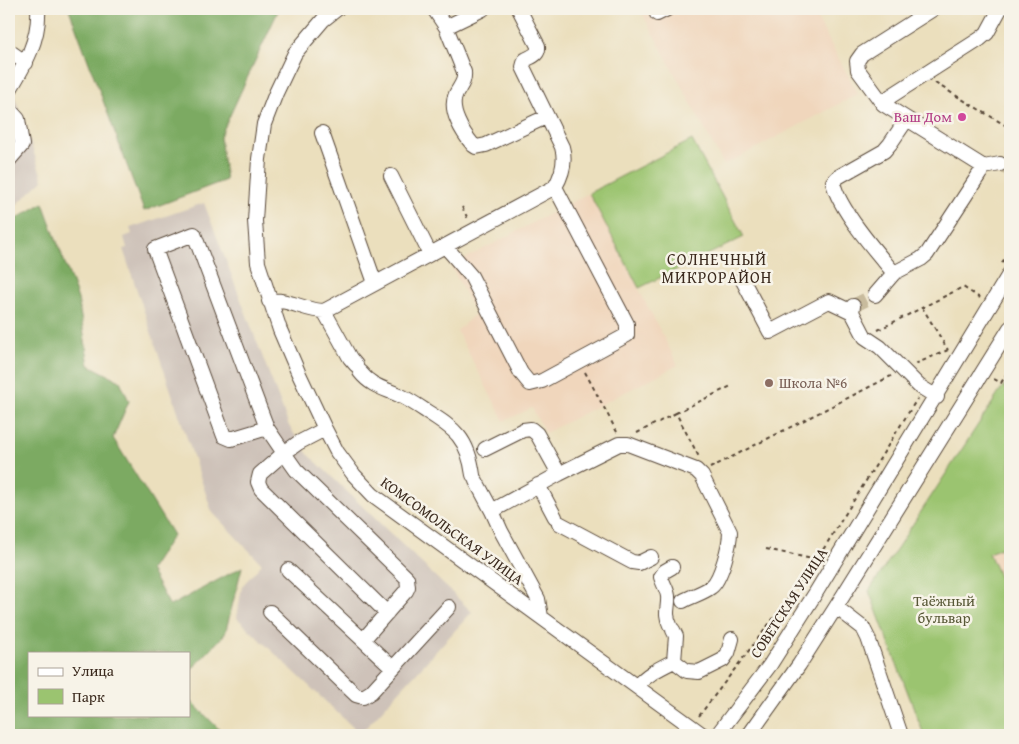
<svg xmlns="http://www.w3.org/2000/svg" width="1019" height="744" font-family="'Gentium Book Plus',serif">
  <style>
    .built { fill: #f0d6bc }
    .industrial { fill: #cec2b9 }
    .green { fill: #9bc470; stroke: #6b7747 }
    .forest { fill: #7caa62; stroke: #5c6a40 }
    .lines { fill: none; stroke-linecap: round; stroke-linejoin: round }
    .minor-tunnel { stroke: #c8bb9d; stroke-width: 14; stroke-dasharray: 14 7; stroke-linecap: butt }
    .minor-casing { stroke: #554536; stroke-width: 16 }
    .path { stroke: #554536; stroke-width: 2; stroke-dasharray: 4 4; stroke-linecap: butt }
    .minor { stroke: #fff; stroke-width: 14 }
    .hotel-dot { fill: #d1479c; stroke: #f7f3e8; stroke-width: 2 }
    .education-dot { fill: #8d6e63; stroke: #f7f3e8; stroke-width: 2 }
    .labels { text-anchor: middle; stroke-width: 5; stroke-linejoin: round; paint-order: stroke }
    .hotel-label { font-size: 15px; fill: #b23c85; stroke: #f7f3e8; text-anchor: end }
    .education-label { font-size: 15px; fill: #785e54; stroke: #f7f3e8; text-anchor: start }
    .street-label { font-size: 15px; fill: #3b2a1e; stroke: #f7f3e8 }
    .park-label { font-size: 15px; fill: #585837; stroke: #f7f3e8 }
    .neighbourhood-label { font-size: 16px; letter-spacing: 1px; fill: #3b2a1e; stroke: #f7f3e8 }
  </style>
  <rect width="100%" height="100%" fill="#f7f3e8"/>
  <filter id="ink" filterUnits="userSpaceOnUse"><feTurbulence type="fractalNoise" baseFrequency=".02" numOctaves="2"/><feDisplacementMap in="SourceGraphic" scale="10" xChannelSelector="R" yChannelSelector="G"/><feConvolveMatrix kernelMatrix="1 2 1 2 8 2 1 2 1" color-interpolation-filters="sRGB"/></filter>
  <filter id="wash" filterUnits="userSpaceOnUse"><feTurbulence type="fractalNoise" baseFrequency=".0096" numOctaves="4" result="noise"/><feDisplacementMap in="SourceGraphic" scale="20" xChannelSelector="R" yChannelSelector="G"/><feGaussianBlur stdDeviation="1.12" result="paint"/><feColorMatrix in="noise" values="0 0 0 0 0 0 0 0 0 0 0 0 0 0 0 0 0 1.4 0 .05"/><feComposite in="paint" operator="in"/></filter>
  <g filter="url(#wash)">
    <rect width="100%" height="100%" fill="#ebdfbd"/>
    <path class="built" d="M645,9H812L858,94L724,165L641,11Z
      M589,193L678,365L545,433L532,408L504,421L457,331L475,314L451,266Z
      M1010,544V601L989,553Z"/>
    <path class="industrial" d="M9,79L43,180L9,212Z
      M204,203L289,426L306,452L472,612L360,734L237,618L242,586L262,564L212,512L123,249L127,248L124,237L132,234L130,228Z"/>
    <path class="green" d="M692,140L744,237L639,288L589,193Z
      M1004,385L1010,401V544L989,553L1010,601V735H924L869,591Z"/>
    <path class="forest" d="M69,9H279L220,137L226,180L144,211Z
      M43,203L78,299L89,365L120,381L129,401L113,438L173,535L150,570L170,606L242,567L225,634L189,672V653H29V715H189V699L225,735H9V223Z"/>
  </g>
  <g filter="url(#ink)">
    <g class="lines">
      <path class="minor-tunnel" d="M1000,164L1010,170
        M853,306L875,295"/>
      <g class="minor-casing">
        <path id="minor" d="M337,9L323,20L295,53L276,93L264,124L259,159L255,221L258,263L280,330L298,372L325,429L337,452L354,475L373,495L703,735
          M434,9L446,27L483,9
          M933,9L862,54L857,61L858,70L883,104L891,96L980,39L987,33L1000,9
          M657,14L667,9
          M446,27L464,72C465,82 460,86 456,94C448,110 463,133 473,145L476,147L486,145L546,117
          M9,51L26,63
          M9,91C24,66 40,40 38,9
          M883,104L907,119L890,144L884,151L838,177L833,182C838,208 876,252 894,273
          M9,109L18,119L22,145L9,160
          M322,133L375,283
          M984,167L1000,164
          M391,176L430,254
          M445,246L471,276L521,373L530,384L542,381L627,335V324L555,187
          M742,279L770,332L829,301L852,312
          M875,295L894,273L921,259L927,254L984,167L907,119
          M269,301C288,298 305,311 324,311L555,187C562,175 566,161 562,147L523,67L525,60C532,56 539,55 538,46L519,9
          M853,306L852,312L865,337L880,347L919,386L937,397
          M324,311L350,358L356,365
          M360,372C371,386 383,388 399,395C408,399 417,405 426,411C455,429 468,438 473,475
          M267,428L231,439L224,436L155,249L194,234L267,428L284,453L298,443L325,429
          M485,449L523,430L531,429L537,434L559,474L492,511L501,531L538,599L541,617
          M559,474L619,444H628L696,470L702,476L730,532C730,544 721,580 711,587C703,593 692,596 683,601
          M476,481L492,511
          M538,485L555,517
          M559,523L632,562L639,563L651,557
          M288,570L393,668
          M836,607L863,628L868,638L901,735
          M270,612L356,695L363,697L371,692L449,607
          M670,625C664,612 669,608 668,596C667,589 663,584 661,577L665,571L672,567
          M363,640L406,591L408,587L407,578L296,470L284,453L260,474L258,482L261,489L387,613
          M674,661L687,671L699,672L723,660L728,653L732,639
          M637,686C647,674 660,668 674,661L676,636L673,630
          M717,735L770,665L815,594L1010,273
          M749,735L799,665L836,607L1010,328"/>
      </g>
      <path class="path" d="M935,83L1010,128
        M462,207L468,219
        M1002,263L1010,249
        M922,307L948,350
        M878,330L963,287L980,298
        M915,364L948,350
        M585,372L617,432
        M994,379L1001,383L1010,368
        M676,413L731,386
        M637,433L676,413L699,457
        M710,468L891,376
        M766,549L817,560
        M699,716L811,569L917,399"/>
      <use href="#minor" class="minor"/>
    </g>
  </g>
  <circle class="hotel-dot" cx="962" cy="117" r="5"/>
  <circle class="education-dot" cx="769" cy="383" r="5"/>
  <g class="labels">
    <g class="hotel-label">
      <text x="952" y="122">Ваш Дом</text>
    </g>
    <g class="education-label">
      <text x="779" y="388">Школа №6</text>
    </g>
    <g class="street-label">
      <text transform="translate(452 531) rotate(36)" y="5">КОМСОМОЛЬСКАЯ УЛИЦА</text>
      <text transform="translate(789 603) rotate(-57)" y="5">СОВЕТСКАЯ УЛИЦА</text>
    </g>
    <g class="park-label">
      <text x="944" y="606">Таёжный<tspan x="944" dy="17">бульвар</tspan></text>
    </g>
    <g class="neighbourhood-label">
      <text x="717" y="265">СОЛНЕЧНЫЙ<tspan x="717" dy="18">МИКРОРАЙОН</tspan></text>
    </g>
  </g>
  <rect width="1019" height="744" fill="none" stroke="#f7f3e8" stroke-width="30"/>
  <rect x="28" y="652" width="162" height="65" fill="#f7f3e8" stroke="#aca397"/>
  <rect x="38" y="668" width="25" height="8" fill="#ffffff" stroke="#aca397"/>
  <text x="72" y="676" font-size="15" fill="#3b2a1e">Улица</text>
  <rect x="38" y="689" width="25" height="15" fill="#9bc470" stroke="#aca397"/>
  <text x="72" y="702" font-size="15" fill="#3b2a1e">Парк</text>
</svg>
